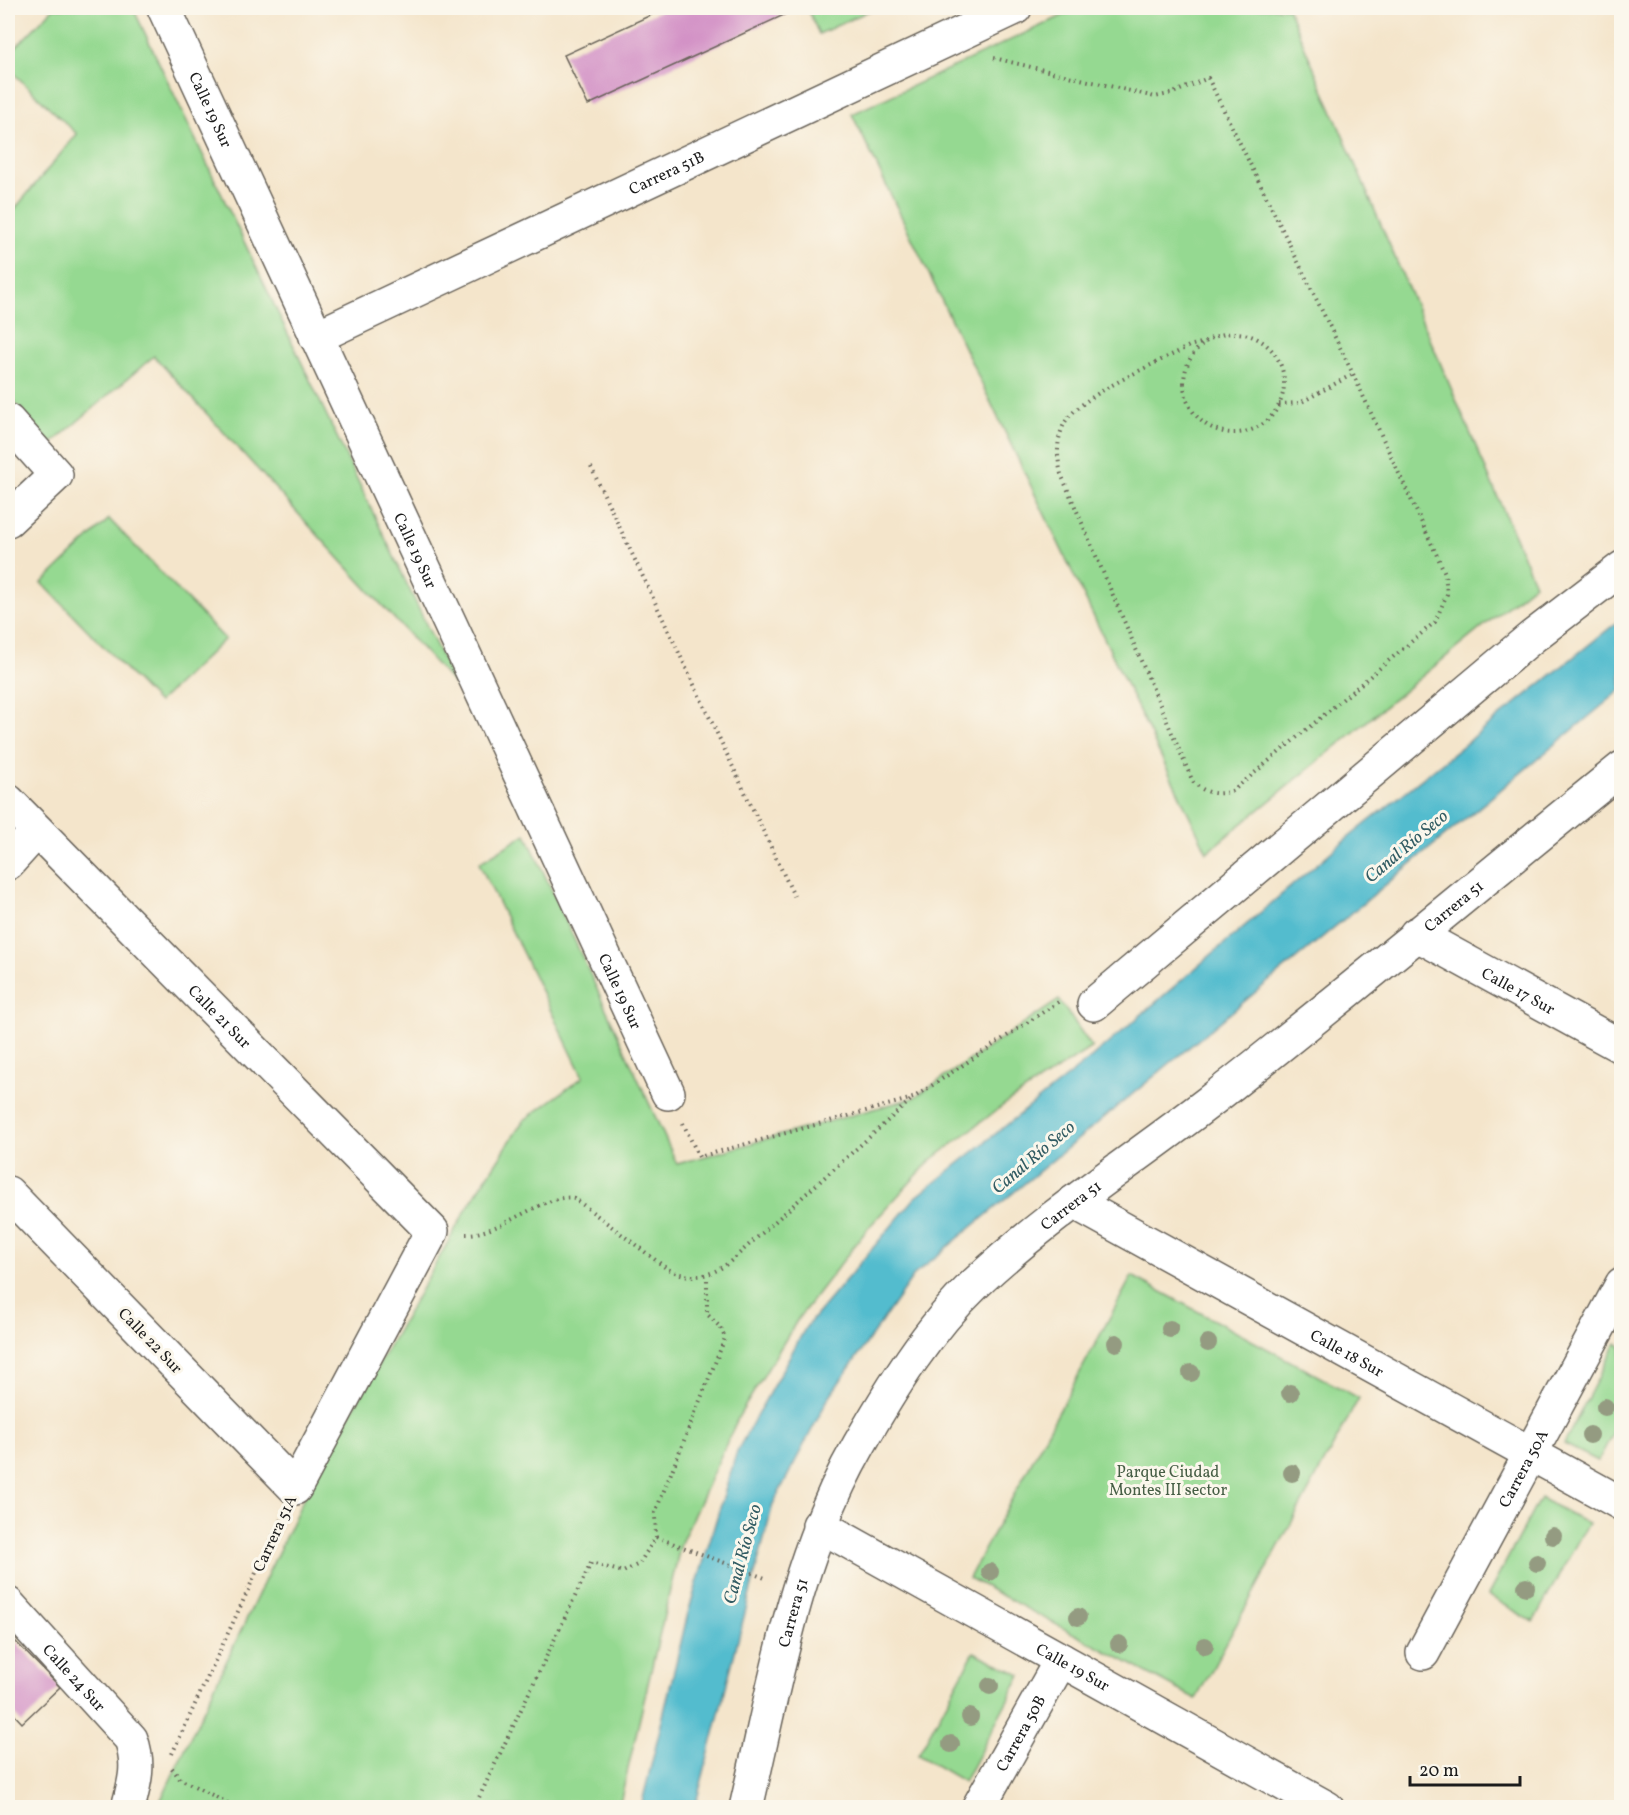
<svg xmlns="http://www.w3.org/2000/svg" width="1629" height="1815" font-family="Vollkorn,serif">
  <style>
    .green { fill: #95d991; stroke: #587a56; stroke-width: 1.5 }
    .water { fill: #52bcce; stroke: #376c75; stroke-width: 1.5 }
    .building { fill: #d392c6 }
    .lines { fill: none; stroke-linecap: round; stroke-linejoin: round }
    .street-casing { stroke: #686259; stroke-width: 36 }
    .path { stroke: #686259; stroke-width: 4; stroke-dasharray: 1.5 4.5; stroke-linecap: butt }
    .street { stroke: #fff; stroke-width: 33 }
    .tree { fill: #949b81 }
    .labels { text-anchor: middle; stroke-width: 6; stroke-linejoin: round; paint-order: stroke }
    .street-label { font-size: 16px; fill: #1c1c1c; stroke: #fbf7ec }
    .park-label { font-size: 16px; fill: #465e45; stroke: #fbf7ec }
    .water-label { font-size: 18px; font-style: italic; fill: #325c63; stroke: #fbf7ec }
  </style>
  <rect width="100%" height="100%" fill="#fbf7ec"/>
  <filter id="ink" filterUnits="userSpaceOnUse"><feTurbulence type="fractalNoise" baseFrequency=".0167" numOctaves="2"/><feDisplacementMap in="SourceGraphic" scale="12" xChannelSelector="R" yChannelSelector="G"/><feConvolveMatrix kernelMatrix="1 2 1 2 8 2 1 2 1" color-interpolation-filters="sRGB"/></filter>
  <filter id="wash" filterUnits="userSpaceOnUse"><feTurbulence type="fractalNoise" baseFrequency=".008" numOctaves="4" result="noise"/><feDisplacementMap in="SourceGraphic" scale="24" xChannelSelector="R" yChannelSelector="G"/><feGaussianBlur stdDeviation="1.35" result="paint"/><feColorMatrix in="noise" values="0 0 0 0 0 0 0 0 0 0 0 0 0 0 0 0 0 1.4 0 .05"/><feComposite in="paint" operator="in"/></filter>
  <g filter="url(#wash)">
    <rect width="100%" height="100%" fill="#f4e5cb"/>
    <path class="green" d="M54,8H133L455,685L154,356L51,444L8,394V217L77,134L8,68V55Z
      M807,8H875L819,34Z
      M1079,8H1288L1535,584L1207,852L852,114Z
      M109,519L225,639L158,703L42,583Z
      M526,834L677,1164L913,1098L1059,1000L1092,1047L1009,1101L930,1161L869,1227L798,1319L739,1416L681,1543L619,1807L157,1808L308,1489L469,1205L523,1121L583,1077L479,863Z
      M1132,1276L1359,1398L1196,1699L969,1578Z
      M1616,1343L1621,1346V1418L1598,1461L1564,1444Z
      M1540,1498L1588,1523L1533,1622L1488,1595Z
      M974,1652L1021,1675L964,1782L918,1755Z"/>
    <path class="water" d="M1621,619V690L915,1274L829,1397L773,1504L695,1807H641L688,1613L737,1451L806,1327L915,1198L1092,1057L1338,846Z"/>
    <g id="blocks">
      <path class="building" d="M666,8H799L588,105L564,55Z
        M14,1640L60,1687L22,1723L8,1708V1646Z"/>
    </g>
  </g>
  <g filter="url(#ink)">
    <use href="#blocks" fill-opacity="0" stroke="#686259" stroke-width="1.5"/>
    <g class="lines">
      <g class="street-casing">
        <g id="street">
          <path id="s1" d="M164,8L668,1093"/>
          <path id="s2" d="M316,337L1015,8"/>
          <path d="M8,421L56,475L8,520"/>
          <path id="s3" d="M8,801L432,1231L295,1488L8,1193"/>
          <path d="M8,863L37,831"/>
          <path id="s4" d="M1416,934L1622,1047"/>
          <path d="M1094,1004L1532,637L1622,568"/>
          <path id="s5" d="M1074,1202L1622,1504"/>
          <path id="s6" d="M819,1525L1327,1808"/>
          <path id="s7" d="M8,1604L131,1739C140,1764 135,1782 128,1808"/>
          <path id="s8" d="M1423,1653L1622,1284"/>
          <path id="s9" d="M746,1808C775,1684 795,1556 859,1445C891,1389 928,1329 975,1284C1047,1216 1131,1162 1209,1102C1349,993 1484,879 1622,768"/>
          <path id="s10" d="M978,1808L1061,1660"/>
        </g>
      </g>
      <path class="path" d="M994,58L1155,97L1173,93L1208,78L1353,374L1445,573L1447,594L1435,622L1234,790C1218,796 1206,794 1193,782L1061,474C1057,457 1056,441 1064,424C1079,395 1158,363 1189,346L1205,342
        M1184 383a50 50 0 1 1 100 0a50 50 0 1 1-100 0Z
        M1279,404L1300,403L1353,374
        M591,467L794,896
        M683,1123L699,1157L913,1098L1060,1001
        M466,1234C502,1234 544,1193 574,1198L666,1268C691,1281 710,1278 732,1260L913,1098
        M656,1537L765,1578
        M172,1754L281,1519
        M172,1768L180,1779L238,1808
        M474,1808L591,1563L623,1572L639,1564L656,1537L655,1513L725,1338L721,1328L707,1314V1276"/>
      <use href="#street" class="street"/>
    </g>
    <g class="tree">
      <circle cx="1170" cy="1329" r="9"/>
      <circle cx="1116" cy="1343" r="9"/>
      <circle cx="1208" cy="1343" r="9"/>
      <circle cx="1191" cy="1373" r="9"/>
      <circle cx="1290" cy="1393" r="9"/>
      <circle cx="1605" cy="1407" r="9"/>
      <circle cx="1590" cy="1435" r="9"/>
      <circle cx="1292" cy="1473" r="9"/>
      <circle cx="1553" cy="1536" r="9"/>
      <circle cx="1537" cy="1563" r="9"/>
      <circle cx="990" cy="1572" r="9"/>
      <circle cx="1526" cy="1587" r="9"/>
      <circle cx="1078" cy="1617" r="9"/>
      <circle cx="1119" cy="1644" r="9"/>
      <circle cx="1205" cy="1646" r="9"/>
      <circle cx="990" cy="1686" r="9"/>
      <circle cx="970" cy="1717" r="9"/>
      <circle cx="951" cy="1744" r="9"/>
    </g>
  </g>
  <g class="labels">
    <g class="street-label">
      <text dy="6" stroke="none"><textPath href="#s1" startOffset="112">Calle 19 Sur</textPath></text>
      <text dy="6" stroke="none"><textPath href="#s2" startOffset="387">Carrera 51B</textPath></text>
      <text dy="6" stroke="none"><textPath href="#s1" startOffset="598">Calle 19 Sur</textPath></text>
      <text dy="6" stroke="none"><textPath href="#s9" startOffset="1191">Carrera 51</textPath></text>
      <text dy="6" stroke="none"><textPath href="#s4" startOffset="117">Calle 17 Sur</textPath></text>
      <text dy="6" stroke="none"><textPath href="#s1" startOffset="1084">Calle 19 Sur</textPath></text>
      <text dy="6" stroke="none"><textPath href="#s3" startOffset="302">Calle 21 Sur</textPath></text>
      <text dy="6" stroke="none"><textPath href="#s9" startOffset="705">Carrera 51</textPath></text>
      <text transform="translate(151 1340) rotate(46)" y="6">Calle 22 Sur</text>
      <text dy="6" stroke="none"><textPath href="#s5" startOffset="312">Calle 18 Sur</textPath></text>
      <text dy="6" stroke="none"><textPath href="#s8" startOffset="210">Carrera 50A</textPath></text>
      <text transform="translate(274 1533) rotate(-65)" y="6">Carrera 51A</text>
      <text dy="6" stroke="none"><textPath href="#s9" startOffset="201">Carrera 51</textPath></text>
      <text dy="6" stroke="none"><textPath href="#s6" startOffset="291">Calle 19 Sur</textPath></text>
      <text dy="6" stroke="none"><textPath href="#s7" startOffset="99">Calle 24 Sur</textPath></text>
      <text dy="6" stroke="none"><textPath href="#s10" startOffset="86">Carrera 50B</textPath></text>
    </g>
    <g class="park-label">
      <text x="1168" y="1477">Parque Ciudad<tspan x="1168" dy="18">Montes III sector</tspan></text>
    </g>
    <g class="water-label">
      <text transform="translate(1406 846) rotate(-40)" y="6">Canal Río Seco</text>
      <text transform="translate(1033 1157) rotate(-40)" y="6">Canal Río Seco</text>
      <text transform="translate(742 1554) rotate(-75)" y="6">Canal Río Seco</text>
    </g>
  </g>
  <rect width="1629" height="1815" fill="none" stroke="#fbf7ec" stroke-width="30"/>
  <path d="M1410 1776v9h110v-9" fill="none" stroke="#1c1c1c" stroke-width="3"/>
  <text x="1419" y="1776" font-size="18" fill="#1c1c1c" stroke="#fbf7ec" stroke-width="4.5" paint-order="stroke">20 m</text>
</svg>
